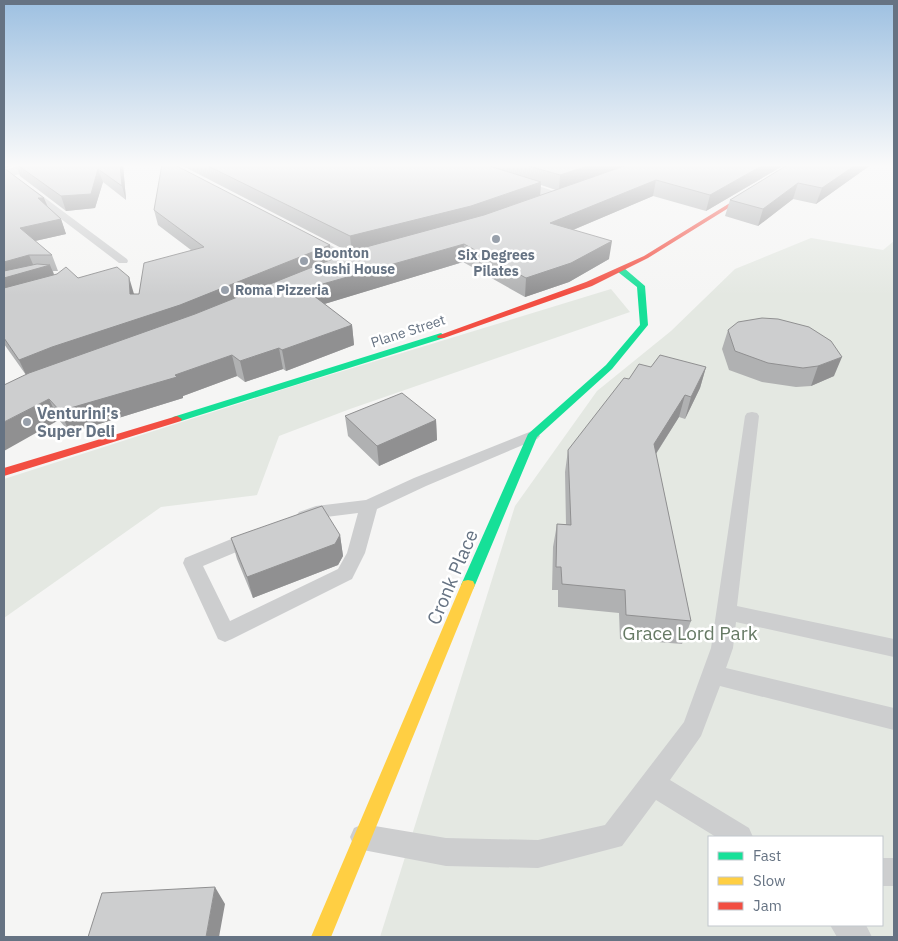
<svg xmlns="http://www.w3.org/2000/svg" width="898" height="941" font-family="'IBM Plex Sans',sans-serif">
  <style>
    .green { fill: #e4e8e2; fill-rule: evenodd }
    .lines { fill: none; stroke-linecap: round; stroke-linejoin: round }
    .lane { fill: #cdcecf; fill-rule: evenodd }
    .street { fill: #cdcecf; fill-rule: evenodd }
    .fast { fill: #16e098; fill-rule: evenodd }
    .slow { fill: #ffcf43; fill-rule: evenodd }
    .jam { fill: #f24e42; fill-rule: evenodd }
    .wall { fill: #b0b1b2; fill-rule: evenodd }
    .shaded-wall { fill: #909091 }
    .building { fill: #cdcecf; stroke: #909091 }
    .poi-dot { fill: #98a0ab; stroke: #fff; stroke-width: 2 }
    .labels { text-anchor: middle; stroke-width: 5; stroke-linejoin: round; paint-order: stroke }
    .far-poi-label { font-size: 14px; font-weight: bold; fill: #667383; stroke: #fff; text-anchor: start }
    .far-street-label { font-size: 14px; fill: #667383; stroke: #fff }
    .poi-label { font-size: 16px; font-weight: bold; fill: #667383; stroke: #fff; text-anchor: start }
    .near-street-label { font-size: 19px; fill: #667383; stroke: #fff }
    .near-park-label { font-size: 19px; fill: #677a65; stroke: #fff }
  </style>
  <rect width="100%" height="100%" fill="#f5f5f4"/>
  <path class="green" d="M811,238L883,250L894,241V937H380L515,506L597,391L671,331L735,269ZM709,837H882V925H709Z
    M611,289L630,312L350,409L279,436L257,495L161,507L4,618V479L297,385Z"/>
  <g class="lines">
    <path class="lane" d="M27,189H33L127,259L128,261L127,263H119L27,193Z
      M752,412L757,413L759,416L737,606L894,639V657L736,622L733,648L726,668L894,708V730L720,686L701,736L670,780L749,828L753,837H716L656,800L622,846L538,868L446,866L363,850L354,846L350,837L354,828L363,824L446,838L538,840L605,825L684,722L711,648L745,416L747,413Z
      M532,431L537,433L540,436L537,439L426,486L377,509L365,553L352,579L232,639L225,642L218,639L183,563L185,558L246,533L252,531L258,533L261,538L258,543L203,566L230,621L338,569L347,553L358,513L318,518L305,522L299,520L296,516L299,512L316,506L366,500L414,478Z
      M882,858H894V886H882Z
      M830,925H866L872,937H837Z"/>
    <path class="street" d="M34,164H60L54,168L4,177V169Z
      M452,164H470L563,194L565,197L563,200H553L454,167Z
      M298,229L356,258L359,262L356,266L350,267L344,266L292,237L290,234L292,231Z"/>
    <path class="fast" d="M618,268H624L645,286L648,325L612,369L537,437L475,585L473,589L468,590L463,589L461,585L528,434L606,365L640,325L637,287L618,272Z
      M441,333L445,336L444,338L181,421H173L172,419L173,417Z"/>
    <path class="slow" d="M795,164H801L742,200L737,199Z
      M468,580L473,581L475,585L331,937H311L461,585L463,581Z"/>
    <path class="jam" d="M738,198L743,199L648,258L592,286L444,338H438L437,336L586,282L644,256Z
      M177,416L182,419L181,421L4,476V468Z"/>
  </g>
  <path class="wall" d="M4,164H123L126,200L103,182L95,208L66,211L20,176L16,165L4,168Z
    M179,164H786L706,211L653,196L573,230L609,259L569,282L525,297L463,262L324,304L352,325L354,345L286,371L283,369L245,382L237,376L183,396V398L70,433L59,420L26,375L4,344V168L61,219L66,234L35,241L52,255L58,271H53L54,275L78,278L135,294H139L191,250L158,225L154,210L331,259L349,252ZM541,185L556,190L540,195Z
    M789,164H872L816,204L793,199L758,226L725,216L730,200Z
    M762,318L834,376L811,386L796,387L762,382L729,370L722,349L728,330Z
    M651,367H706L700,388L685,419L679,417L656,454L691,621L682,644L620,639L619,613L558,607V590H552L553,547L557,524H566L565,472L568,450L629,379Z
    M345,416L436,420L437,440L379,466L348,436Z
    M340,535L343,556L338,565L253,598L237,559L231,538Z"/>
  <path class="shaded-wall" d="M4,164H15L16,165L4,168Z
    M120,164H123L126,200L122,186Z
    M594,164H634L559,191L560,175Z
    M765,164H786L706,211L710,195Z
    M857,164H872L816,204L822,188Z
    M98,169L103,182L95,208L66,211L61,196Z
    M656,180L653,196L549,240L550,223Z
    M541,182L540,198L470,222L352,254L350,236Z
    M798,183L793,199L758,226L763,209Z
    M38,198H44L50,212Z
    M61,219L66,234L26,243L20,228Z
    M612,241L609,259L569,282L525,297L526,278Z
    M464,244L463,262L308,309L305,289Z
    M330,245L331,261L28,379L19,360L52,347Z
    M29,255L35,269L50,265L57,282L4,297V262Z
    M129,277L134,294L136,311L130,294Z
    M352,325L354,345L286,371L282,350Z
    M279,348L283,369L245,382L240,361Z
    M232,355L237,376L183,396V398L70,433L60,411L175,375Z
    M842,357L834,376L811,386L818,366Z
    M706,367L700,388L685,419L691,397Z
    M685,395L679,417L648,466L654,444Z
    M49,399L59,420L4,451V422Z
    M436,420L437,440L379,466L377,446Z
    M340,535L343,556L338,565L253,598L247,577Z
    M215,887L225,904L219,937H206Z"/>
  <path class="building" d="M16,164H120L122,186L98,169L91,194L61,196Z
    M162,164H173L330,245L180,305L52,347L19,360L4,338V288L57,274L66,267L78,278L117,267L129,277L130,294H139L144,263L204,247L154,210Z
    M204,164H483L541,182L471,206L350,236Z
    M522,164H594L560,175Z
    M630,164H765L710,195L656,180L550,223L612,241L571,263L526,278L464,244L305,289L352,325L282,350L279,348L240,361L232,355L175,375L177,377L60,411L49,399L4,422V385L29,373L195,314L355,250L484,215Z
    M789,164H857L822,188L798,183L763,209L730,200Z
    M4,168L44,198H38L61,219L20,228L52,255H29L4,262Z
    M37,264L50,265L4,278V271Z
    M762,318L778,319L809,327L831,341L842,357L818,366L803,368L768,363L735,351L728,330L738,322Z
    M660,355L706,367L691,397L685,395L654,444L691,621L626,615L625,590L562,584L561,567H556L557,524L571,525L568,450L624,378L629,379L639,364L651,367Z
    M402,393L436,420L377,446L345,416Z
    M322,506L340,535L335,544L247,577L231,538Z
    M215,887L206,937H88L102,893Z"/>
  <linearGradient id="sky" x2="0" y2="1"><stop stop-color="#9dc0e1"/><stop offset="0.56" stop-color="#fafafa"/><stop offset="1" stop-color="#fafafa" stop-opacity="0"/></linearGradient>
  <rect width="898" height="295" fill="url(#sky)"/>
  <g class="poi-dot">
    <circle cx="496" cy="239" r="5"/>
    <circle cx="304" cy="261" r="5"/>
    <circle cx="225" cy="290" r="5"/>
    <circle cx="27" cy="422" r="5"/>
  </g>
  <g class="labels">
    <g class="far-poi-label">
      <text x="314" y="258">Boonton<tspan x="314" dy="16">Sushi House</tspan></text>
      <text x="496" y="260" text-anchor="middle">Six Degrees<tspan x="496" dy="16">Pilates</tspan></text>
      <text x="235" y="295">Roma Pizzeria</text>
    </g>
    <g class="far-street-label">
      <text transform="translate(408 331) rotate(-18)" y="5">Plane Street</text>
    </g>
    <g class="poi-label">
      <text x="37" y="419">Venturini's<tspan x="37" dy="18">Super Deli</tspan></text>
    </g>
    <g class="near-street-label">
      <text transform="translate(452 577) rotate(-67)" y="7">Cronk Place</text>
    </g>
    <g class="near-park-label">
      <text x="690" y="640">Grace Lord Park</text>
    </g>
  </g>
  <rect width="898" height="941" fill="none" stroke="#667383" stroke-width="10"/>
  <rect x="708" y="836" width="175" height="90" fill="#ffffff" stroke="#c2c7cd"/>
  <rect x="718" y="852" width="25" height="8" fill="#16e098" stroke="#c2c7cd"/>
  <text x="753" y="861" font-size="15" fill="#667383">Fast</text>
  <rect x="718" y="877" width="25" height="8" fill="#ffcf43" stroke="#c2c7cd"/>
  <text x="753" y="886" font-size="15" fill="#667383">Slow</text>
  <rect x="718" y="902" width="25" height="8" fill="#f24e42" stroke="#c2c7cd"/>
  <text x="753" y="911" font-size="15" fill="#667383">Jam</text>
</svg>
